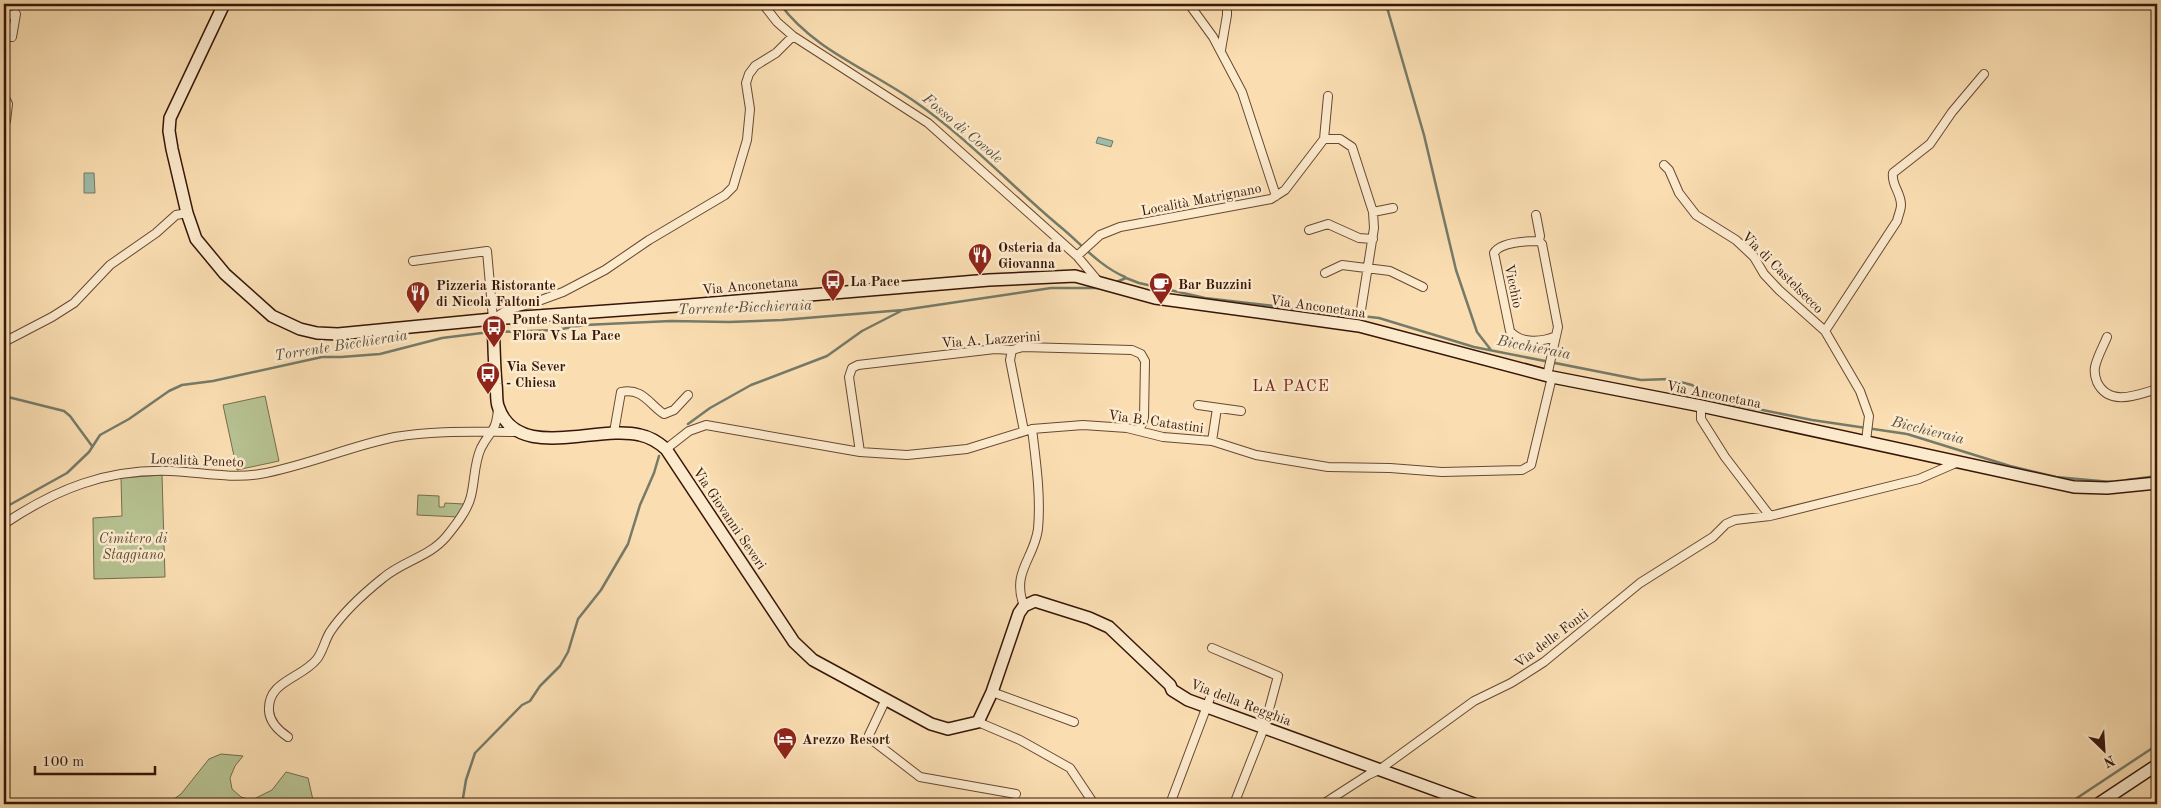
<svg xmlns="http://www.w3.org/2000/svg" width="2161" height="808" font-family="'Old Standard TT',serif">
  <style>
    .green { fill: #b7c292; stroke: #776c4c }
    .water { fill: #9ebcab; stroke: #757a69 }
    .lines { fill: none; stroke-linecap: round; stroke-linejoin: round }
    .stream { stroke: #757a69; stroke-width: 2.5 }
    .street-casing { stroke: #684832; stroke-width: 10 }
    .secondary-casing { stroke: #371607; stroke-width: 14 }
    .street { stroke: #fceacd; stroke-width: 8 }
    .secondary { stroke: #fceacd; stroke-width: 11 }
    .labels { text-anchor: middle; stroke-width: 5; stroke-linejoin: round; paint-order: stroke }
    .street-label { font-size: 14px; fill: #371607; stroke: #fceacd }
    .poi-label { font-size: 14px; font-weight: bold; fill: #371607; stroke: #fceacd; text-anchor: start }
    .park-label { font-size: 14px; font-style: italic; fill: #5d4a31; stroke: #fceacd }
    .water-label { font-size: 15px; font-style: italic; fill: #5b5040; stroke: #fceacd }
    .quarter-label { font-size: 16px; letter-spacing: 1px; fill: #7a1f14; stroke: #fceacd }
  </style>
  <rect width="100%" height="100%" fill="#fadeb2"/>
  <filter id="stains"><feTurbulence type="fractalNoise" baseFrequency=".004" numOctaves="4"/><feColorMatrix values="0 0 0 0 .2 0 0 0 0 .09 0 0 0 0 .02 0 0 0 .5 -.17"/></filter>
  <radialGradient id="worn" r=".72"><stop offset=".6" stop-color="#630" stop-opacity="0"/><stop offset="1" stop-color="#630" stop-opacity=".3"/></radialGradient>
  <path class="green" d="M265,396L279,461L237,470L223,405Z
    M162,475L165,577L94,579L93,518L122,516L121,478Z
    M418,495L439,496V507H444L445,503L464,504L458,517L417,515Z
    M221,754L243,756L235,766L230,778L232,789L241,797L252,800L272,790L286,772L308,778L313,800L316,804H167L181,794L209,759Z"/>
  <path class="water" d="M1098,137L1113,141L1111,147L1096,143Z
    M84,173H94L95,193H84Z"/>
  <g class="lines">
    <path class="stream" d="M780,4C814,50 868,69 914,101C968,138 1013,188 1063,229C1084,247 1100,266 1125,277
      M1386,4L1424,135L1456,270L1477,332L1491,350
      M1114,283L1126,278L1139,283L1205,298L1379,318L1474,347L1641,380L1669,379L1692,385L1718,401L1812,420L1907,434L2010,466L2056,477L2111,482
      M498,332L556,330L584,325L671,321L729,322L782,320L903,310L1051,288H1102
      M4,396L64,411L70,416L92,446
      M688,424L710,408L751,385L827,356L862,331L901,311
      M2127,480L2157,476
      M4,508L67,473L89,452L100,435L129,419L169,391L182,385L213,381L322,357H341L380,354L442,338L490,332
      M462,804L466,780L475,753L522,705L530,701L540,686L560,666L568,652L578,619L601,590L628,544L640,505L654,473L659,456
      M2068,804L2157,745"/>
    <g class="street-casing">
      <path id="street" d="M763,4L777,22L793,36L928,123L1077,256L1098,281
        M1189,4L1213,37L1242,92L1276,196
        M4,16L16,14L12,37
        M1221,50L1227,15V4
        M4,96L8,104L6,121
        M1324,139L1328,96
        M1664,165L1669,170L1679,193L1696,215L1736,240L1754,257L1764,274L1779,290L1825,331L1860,391L1869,416L1866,441
        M1373,212L1393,208
        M1536,215L1540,236L1539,241
        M1309,230L1328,224L1359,238L1373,239
        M1077,256L1100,235L1120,227L1271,199L1285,190L1324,139H1340L1352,147L1373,212L1374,228L1361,310
        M413,261L487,251L493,319L509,309L533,303L563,292L605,270L649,240L725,195L733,187L747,140L750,109L746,83L749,74L755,66L776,53L793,36
        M1325,273L1342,265L1390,271L1423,287
        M1825,331L1897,221C1898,216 1901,210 1901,205C1901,192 1891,185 1893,173L1930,144L1952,112L1984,74
        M2107,337C2103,347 2097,357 2095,367C2094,373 2095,377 2097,382C2109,407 2137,395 2157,389
        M4,342L52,317L74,303L110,265L156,233L176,215L187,213
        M1012,350L1010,360L1024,431
        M1547,376L1558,327L1542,244L1539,241C1527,241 1500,242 1494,253L1510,331C1520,344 1543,342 1556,336
        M1198,405L1241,411
        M1701,406V419L1725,457L1770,516
        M614,432L621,392C642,387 650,405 664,414L674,410L688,395
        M1212,441L1217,408
        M666,449L689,431L706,425L860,452L907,455L967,449L1032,429L1083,425L1127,428L1163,437L1212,441L1256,455L1328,467L1390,468L1442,472L1522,470L1531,465L1552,377
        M860,452L849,377L852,368L858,365L995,349L1012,350L1023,347L1132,350L1141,354L1145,361L1144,418L1140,429
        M4,524C56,489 106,469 170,471C200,472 230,479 260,474C306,466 350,446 395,437C434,430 477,432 516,432
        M1024,606C1011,572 1034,559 1038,529C1041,496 1036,462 1032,429
        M1212,648L1278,676L1264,728L1234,804
        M992,692L1074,722
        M886,699L869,735L872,740L920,777L1016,794
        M978,722L1020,740L1070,768L1094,804
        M288,737C279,731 270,723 269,711C267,681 301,679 317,659C323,651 325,640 330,632C344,611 363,594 383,578C403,561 429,557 446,537C455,526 468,510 471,496C475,480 474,463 481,448C490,430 497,432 498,407
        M1170,804L1210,698
        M1323,804L1368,775L1379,770L1474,701L1511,683L1544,662L1640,583L1713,537L1726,524L1735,520L1770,516L1919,479L1956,463"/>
    </g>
    <g class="secondary-casing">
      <path id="secondary" d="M224,4L170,118L169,131L172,149L187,213L196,239L225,274L272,316L300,329L317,333L338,334L493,319L677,306L989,280L1075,276L1155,298L1359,326L1552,377L1701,406L2074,487L2107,488L2157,483
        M493,319C494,341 494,362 496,384C497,391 496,400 498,406C516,463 597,424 640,435C650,437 658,442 666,449L794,642L813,660L931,724L948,729L978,722L992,692L1019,613L1024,606L1035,601L1089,618L1109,627L1170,685L1172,690L1188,700L1474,804
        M2098,804L2157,765"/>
    </g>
    <use href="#street" class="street"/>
    <use href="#secondary" class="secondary"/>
  </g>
  <defs>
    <g id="restaurant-pin" transform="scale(1.25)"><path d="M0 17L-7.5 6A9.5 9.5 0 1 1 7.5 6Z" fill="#8f2418" stroke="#fceacd"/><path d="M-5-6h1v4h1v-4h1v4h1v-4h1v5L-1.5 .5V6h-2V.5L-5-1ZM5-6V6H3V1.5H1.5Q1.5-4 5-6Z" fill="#fff"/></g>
    <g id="bus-pin" transform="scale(1.25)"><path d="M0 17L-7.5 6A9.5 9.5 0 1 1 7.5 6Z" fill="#8f2418" stroke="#fceacd"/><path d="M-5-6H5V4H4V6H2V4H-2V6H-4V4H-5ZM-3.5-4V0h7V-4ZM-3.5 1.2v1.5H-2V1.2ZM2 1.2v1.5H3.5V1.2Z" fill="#fff"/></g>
    <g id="cafe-pin" transform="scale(1.25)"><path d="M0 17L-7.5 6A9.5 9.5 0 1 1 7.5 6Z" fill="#8f2418" stroke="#fceacd"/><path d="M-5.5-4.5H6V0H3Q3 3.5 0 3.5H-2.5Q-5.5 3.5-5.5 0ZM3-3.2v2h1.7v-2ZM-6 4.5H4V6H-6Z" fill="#fff"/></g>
    <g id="hotel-pin" transform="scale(1.25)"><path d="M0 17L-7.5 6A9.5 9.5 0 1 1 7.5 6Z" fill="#8f2418" stroke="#fceacd"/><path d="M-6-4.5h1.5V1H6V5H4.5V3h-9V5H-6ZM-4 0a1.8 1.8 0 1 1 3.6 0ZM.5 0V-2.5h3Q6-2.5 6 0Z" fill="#fff"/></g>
  </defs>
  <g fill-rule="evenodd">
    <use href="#restaurant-pin" x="980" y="255"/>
    <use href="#bus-pin" x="833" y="281"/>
    <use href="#cafe-pin" x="1161" y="284"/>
    <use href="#restaurant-pin" x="418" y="293"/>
    <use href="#bus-pin" x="494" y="327"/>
    <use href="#bus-pin" x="488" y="374"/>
    <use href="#hotel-pin" x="785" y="739"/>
  </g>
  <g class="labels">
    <g class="street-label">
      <text transform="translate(1201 199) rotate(-11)" y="5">Località Matrignano</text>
      <text transform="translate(1783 272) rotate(45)" y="5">Via di Castelsecco</text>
      <text transform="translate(750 285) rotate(-5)" y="5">Via Anconetana</text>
      <text transform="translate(1514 286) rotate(78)" y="5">Vicchio</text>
      <text transform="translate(1318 306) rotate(8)" y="5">Via Anconetana</text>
      <text transform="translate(991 339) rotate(-4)" y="5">Via A. Lazzerini</text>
      <text transform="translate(1714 394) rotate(11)" y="5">Via Anconetana</text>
      <text transform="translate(1156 421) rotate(8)" y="5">Via B. Catastini</text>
      <text transform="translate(197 460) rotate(2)" y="5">Località Peneto</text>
      <text transform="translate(730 518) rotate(56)" y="5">Via Giovanni Severi</text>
      <text transform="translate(1551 638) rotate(-37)" y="5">Via delle Fonti</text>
      <text transform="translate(1241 702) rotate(21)" y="5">Via della Regghia</text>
    </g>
    <g class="poi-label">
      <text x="998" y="252">Osteria da<tspan x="998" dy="16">Giovanna</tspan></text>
      <text x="850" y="286">La Pace</text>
      <text x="1178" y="289">Bar Buzzini</text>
      <text x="436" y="290">Pizzeria Ristorante<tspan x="436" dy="16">di Nicola Faltoni</tspan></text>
      <text x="512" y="324">Ponte Santa<tspan x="512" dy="16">Flora Vs La Pace</tspan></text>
      <text x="506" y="371">Via Sever<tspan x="506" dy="16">- Chiesa</tspan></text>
      <text x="802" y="744">Arezzo Resort</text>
    </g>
    <g class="park-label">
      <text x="133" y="543">Cimitero di<tspan x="133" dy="16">Staggiano</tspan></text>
    </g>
    <g class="water-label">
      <text transform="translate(963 128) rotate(40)" y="5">Fosso di Covole</text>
      <text transform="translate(745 307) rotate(-2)" y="5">Torrente Bicchieraia</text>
      <text transform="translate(341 345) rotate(-9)" y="5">Torrente Bicchieraia</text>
      <text transform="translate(1534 347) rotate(11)" y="5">Bicchieraia</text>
      <text transform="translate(1928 430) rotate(14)" y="5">Bicchieraia</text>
    </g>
    <g class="quarter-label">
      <text x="1291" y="391">LA PACE</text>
    </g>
  </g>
  <rect width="2161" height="808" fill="none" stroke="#fadeb2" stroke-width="20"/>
  <rect x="5" y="5" width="2151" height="798" fill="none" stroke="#371607" stroke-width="2.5"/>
  <rect x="10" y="10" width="2141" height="788" fill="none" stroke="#371607"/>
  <g transform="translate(2104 750) rotate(155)" stroke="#fceacd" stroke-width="4" paint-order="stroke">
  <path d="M0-4L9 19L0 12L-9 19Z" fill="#371607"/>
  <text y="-8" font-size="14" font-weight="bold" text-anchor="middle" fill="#371607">N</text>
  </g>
  <path d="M35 766v8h120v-8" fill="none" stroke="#371607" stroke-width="2.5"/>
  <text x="42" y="766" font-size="15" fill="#371607" stroke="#fceacd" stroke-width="4" paint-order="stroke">100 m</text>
  <rect width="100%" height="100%" filter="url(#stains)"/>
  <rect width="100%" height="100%" fill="url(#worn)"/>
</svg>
